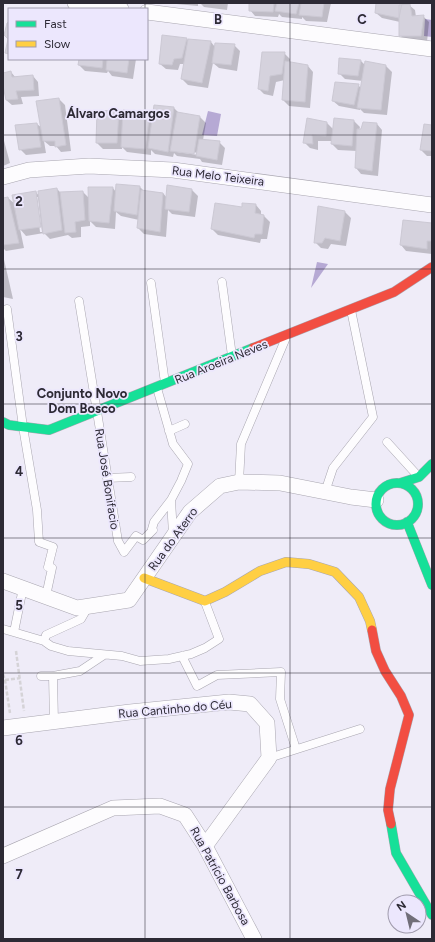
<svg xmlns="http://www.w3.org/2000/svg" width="435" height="942" font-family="Figtree,sans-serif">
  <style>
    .water { fill: #b6a9d4 }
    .shadow { fill: #0003; fill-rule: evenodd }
    .building { fill: #d5d2dd; stroke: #ccc9d4 }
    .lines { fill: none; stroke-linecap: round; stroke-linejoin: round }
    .lane-casing { stroke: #a9a6b0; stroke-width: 9 }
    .street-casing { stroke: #a9a6b0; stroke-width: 16 }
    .fast-casing { stroke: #a9a6b0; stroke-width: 10 }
    .slow-casing { stroke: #a9a6b0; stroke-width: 10 }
    .jam-casing { stroke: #a9a6b0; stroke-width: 10 }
    .path { stroke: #d5d3d7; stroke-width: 2.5; stroke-dasharray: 4 2; stroke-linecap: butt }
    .lane { stroke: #fdfcfe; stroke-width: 8 }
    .street { stroke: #fdfcfe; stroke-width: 15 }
    .fast { stroke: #16e098; stroke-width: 9 }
    .slow { stroke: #ffcf43; stroke-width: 9 }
    .jam { stroke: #f24e42; stroke-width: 9 }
    .grid { fill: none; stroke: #2d2a35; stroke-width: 1; stroke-opacity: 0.55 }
    .labels { text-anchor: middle; stroke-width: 3.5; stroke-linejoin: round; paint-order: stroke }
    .street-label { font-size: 12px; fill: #2d2a35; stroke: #ece7fd }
    .neighbourhood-label { font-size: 13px; font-weight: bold; fill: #2d2a35; stroke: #ece7fd }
    .grid-label { font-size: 13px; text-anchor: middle; font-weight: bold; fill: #2d2a35; stroke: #ece7fd; stroke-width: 3.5; stroke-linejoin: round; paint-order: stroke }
  </style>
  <rect width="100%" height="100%" fill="#efecf8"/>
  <path class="water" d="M425,19L432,20V37L424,36Z
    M208,111L221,114L217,136L202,135Z
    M317,262L328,264L311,288Z"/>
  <path class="shadow" d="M175,3H198V6L176,4Z
    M200,3H228L227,10L204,7Z
    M251,3H331L327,22L306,21L302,17V19L282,17L279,14L278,17L255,16L250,10Z
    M377,3H409V5L415,10L416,17L423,16L429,22L427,42L406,41L400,35V22L382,18L376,13Z
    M187,39L189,41L211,42L215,47L234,45L240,51L237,71L219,68L213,63L208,88L188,85L182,79L185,64H180L178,70L166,69L160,64Z
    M284,53L290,59V63L308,66L313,72L310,108L289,106L283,100L285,80L276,82L273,96L264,94L259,89Z
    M80,59H136L133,79L112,76L108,71L107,73L85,71L79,65Z
    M340,59L361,61L366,66H386L392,72L387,115L364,113L360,109V110L339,106L333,101L358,85L362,89L363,81L345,79L339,73Z
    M11,72L16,78L33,76L38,82L39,96L21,97L23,104L12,105L6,100L3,81V74Z
    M59,99L65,105L71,151L61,152L56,146H50L44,141L46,153L26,155L20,149L37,124L42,128Z
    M174,108L179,113L200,117L206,123L203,140L219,142L225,148L222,165L202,162L200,159L177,156L174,153L173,157L155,154L151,150V155L127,152L122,147V149H103L97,143L119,111L123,116L150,113L153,116ZM177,150L199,153V155L177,152Z
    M308,120L327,123L334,130L354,121L360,127L359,130L377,124L382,130L378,176L361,174L356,168L357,151L338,150L332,144V141H318V150L310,148L304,142Z
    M425,125L432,126V156H427L421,150Z
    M3,137L10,163L3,166Z
    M140,187L144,191L163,193L167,198L192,190L198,196L195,217L172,214L168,210L166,237L144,234L138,228L139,220L121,216L116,212L115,229L96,227L90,221V226L81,227V237L72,238L68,235L50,239L44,233L26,236L20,229L24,248L6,251L3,248V199L8,198L15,204L36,192L39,196L57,189L61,193L83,192L89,198L113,188L116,192ZM36,197H38L42,232H40Z
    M256,205L261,211V215L264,216L270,222L267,239H261L260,243L218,235L212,229L243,208Z
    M319,207L345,212L351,218L346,246L331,244L328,249L321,248L315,242Z
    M432,224V254L406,251L401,245Z
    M3,255L13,299L3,297Z"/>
  <path class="building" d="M249,3H274L273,12L249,11Z
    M277,3H299L296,14L275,11Z
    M301,3H324L322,17L299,15Z
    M376,3H402L399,18L375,13Z
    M410,4L412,16L424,15L421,36H399V5Z
    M9,22V54L5,53L8,39L4,35L7,23Z
    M162,35L187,38L182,58L174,59L172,65L159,64Z
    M188,39L211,41L202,83L181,79Z
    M215,43L235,44L231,65L212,63Z
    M262,52H285L282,74L270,76L268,91L258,89Z
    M339,58L361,60L358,76L338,74Z
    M79,59H103L102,68L78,65Z
    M107,59H129L127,73L106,70Z
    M285,61L308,65L305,102L282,100Z
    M365,61L386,65L381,110L357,108Z
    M11,71L12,77L33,75L34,90L16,91L18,99L6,100L3,86V73Z
    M335,82L359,84L354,105L332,101Z
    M59,98L66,145L55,147V141H43L36,101Z
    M154,105L174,107L168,152L148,148Z
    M119,110L117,143H96L97,111Z
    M123,110L150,112L145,149L121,147Z
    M177,112L200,116L194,154L170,151Z
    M307,118L327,122L326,136L312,135L313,144L303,143Z
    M334,118L354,120L352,146L331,144Z
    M363,122L377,123L372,171L355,168L357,129H361Z
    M37,123L41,147L19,150L15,125Z
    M424,124L432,125V151L420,150Z
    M199,139L220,141L217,160L196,156Z
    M116,184L140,186L137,215L114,211Z
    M167,185L192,189L189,212L165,209Z
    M88,187H113L109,223L89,221Z
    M57,188L62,230L43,234L38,191Z
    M141,190L163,193L160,232L137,228Z
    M36,191L41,227L19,230L12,195Z
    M83,191L85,220L75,222L76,232L65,233L60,192Z
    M8,197L19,243L3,245V198Z
    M215,203L242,207V203L256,204L255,213L264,215L262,234H255L254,238L211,229Z
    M318,206L345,211L340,241L325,238L322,243H314Z
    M403,220L432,223V241H427V249L400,245Z"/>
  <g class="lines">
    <g class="lane-casing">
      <path id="lane" d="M222,282L232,356
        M151,283L165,383
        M79,301L118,541L124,552L136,536L143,540L153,530L152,529L154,522L171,500
        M7,309L23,427L37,510L39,542L53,547L48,567L52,568L46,596
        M157,388L173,444L188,464L181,481L171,500L173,534
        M169,431L185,424
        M387,442L417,475
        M107,478L131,477
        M239,482L241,444L285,340
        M325,492L333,468L373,417L351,310
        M88,607L81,619L46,635L44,641L51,646L68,651L122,656L140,661L169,659L191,654L205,648L219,639L205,602
        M3,629L44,641
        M14,632L23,588
        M182,656L197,686L217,675L281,672L280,699L296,749
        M41,676H53L80,671L104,655
        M53,676L54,722
        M269,758L360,729"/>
    </g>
    <g class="street-casing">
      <path id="street" d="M75,3L121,9
        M147,12L432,49
        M3,177L29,170L89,166L173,170L432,205
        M3,581L77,608L129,600L190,512L220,486L239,482L280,483L351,497L376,500
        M3,728L130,712L229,702L250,704L267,723L269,758L205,846
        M3,856L113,808L160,806L185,815L205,846L254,939"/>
    </g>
    <g class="fast-casing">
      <path id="fast" d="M3,422L9,425L49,430L253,348
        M400,483L419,477L432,464
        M376 504a21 21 0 1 1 42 0a21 21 0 1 1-42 0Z
        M407,522L432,585
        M391,824L396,853L432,915"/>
    </g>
    <g class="slow-casing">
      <path id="slow" d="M144,578L205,601L225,592L260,571L286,562L309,564L335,572L359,597L370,621L372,630"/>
    </g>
    <g class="jam-casing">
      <path id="jam" d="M253,348L394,292L432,267
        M372,630L376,651L385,671L401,696L409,715L390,789L388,810L391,824"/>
    </g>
    <path class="path" d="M16,651L24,711
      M3,674L5,680L10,713
      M5,680L20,678"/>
    <use href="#lane" class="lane"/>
    <use href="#street" class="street"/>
    <use href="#fast" class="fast"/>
    <use href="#slow" class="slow"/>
    <use href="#jam" class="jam"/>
  </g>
  <path class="grid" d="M145,3V9M290,3V939M145,59V939M3,135H432M3,269H432M3,404H432M3,538H432M3,673H432M3,807H432"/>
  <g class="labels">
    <g class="street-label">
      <text transform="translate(218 176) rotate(7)" y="4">Rua Melo Teixeira</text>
      <text transform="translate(221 362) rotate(-22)" y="4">Rua Aroeira Neves</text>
      <text transform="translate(107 479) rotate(81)" y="4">Rua José Bonifacio</text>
      <text transform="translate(173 539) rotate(-54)" y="4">Rua do Aterro</text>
      <text transform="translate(175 709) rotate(-5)" y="4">Rua Cantinho do Céu</text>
      <text transform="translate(220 876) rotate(61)" y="4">Rua Patrício Barbosa</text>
    </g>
    <g class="neighbourhood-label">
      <text x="118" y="118">Álvaro Camargos</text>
      <text x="82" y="398">Conjunto Novo<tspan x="82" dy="15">Dom Bosco</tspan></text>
    </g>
  </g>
  <g class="grid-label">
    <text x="218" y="24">B</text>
    <text x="362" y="24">C</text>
    <text x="19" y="206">2</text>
    <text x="19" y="341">3</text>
    <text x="19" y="476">4</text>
    <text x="19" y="610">5</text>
    <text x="19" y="745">6</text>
    <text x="19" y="879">7</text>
  </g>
  <rect width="435" height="942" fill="none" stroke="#2d2a35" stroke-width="8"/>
  <rect x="8" y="8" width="140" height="52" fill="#ece7fd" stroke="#a09bad"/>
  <rect x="16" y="21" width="20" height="6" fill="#16e098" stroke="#a09bad"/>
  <text x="44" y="28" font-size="12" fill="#2d2a35">Fast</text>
  <rect x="16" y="41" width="20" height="6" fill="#ffcf43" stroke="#a09bad"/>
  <text x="44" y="48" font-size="12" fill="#2d2a35">Slow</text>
  <g transform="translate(407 914) rotate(325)"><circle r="19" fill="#ece7fd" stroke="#a09bad"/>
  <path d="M0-3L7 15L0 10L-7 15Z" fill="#716e79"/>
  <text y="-6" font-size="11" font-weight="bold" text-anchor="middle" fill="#2d2a35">N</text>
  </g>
</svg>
